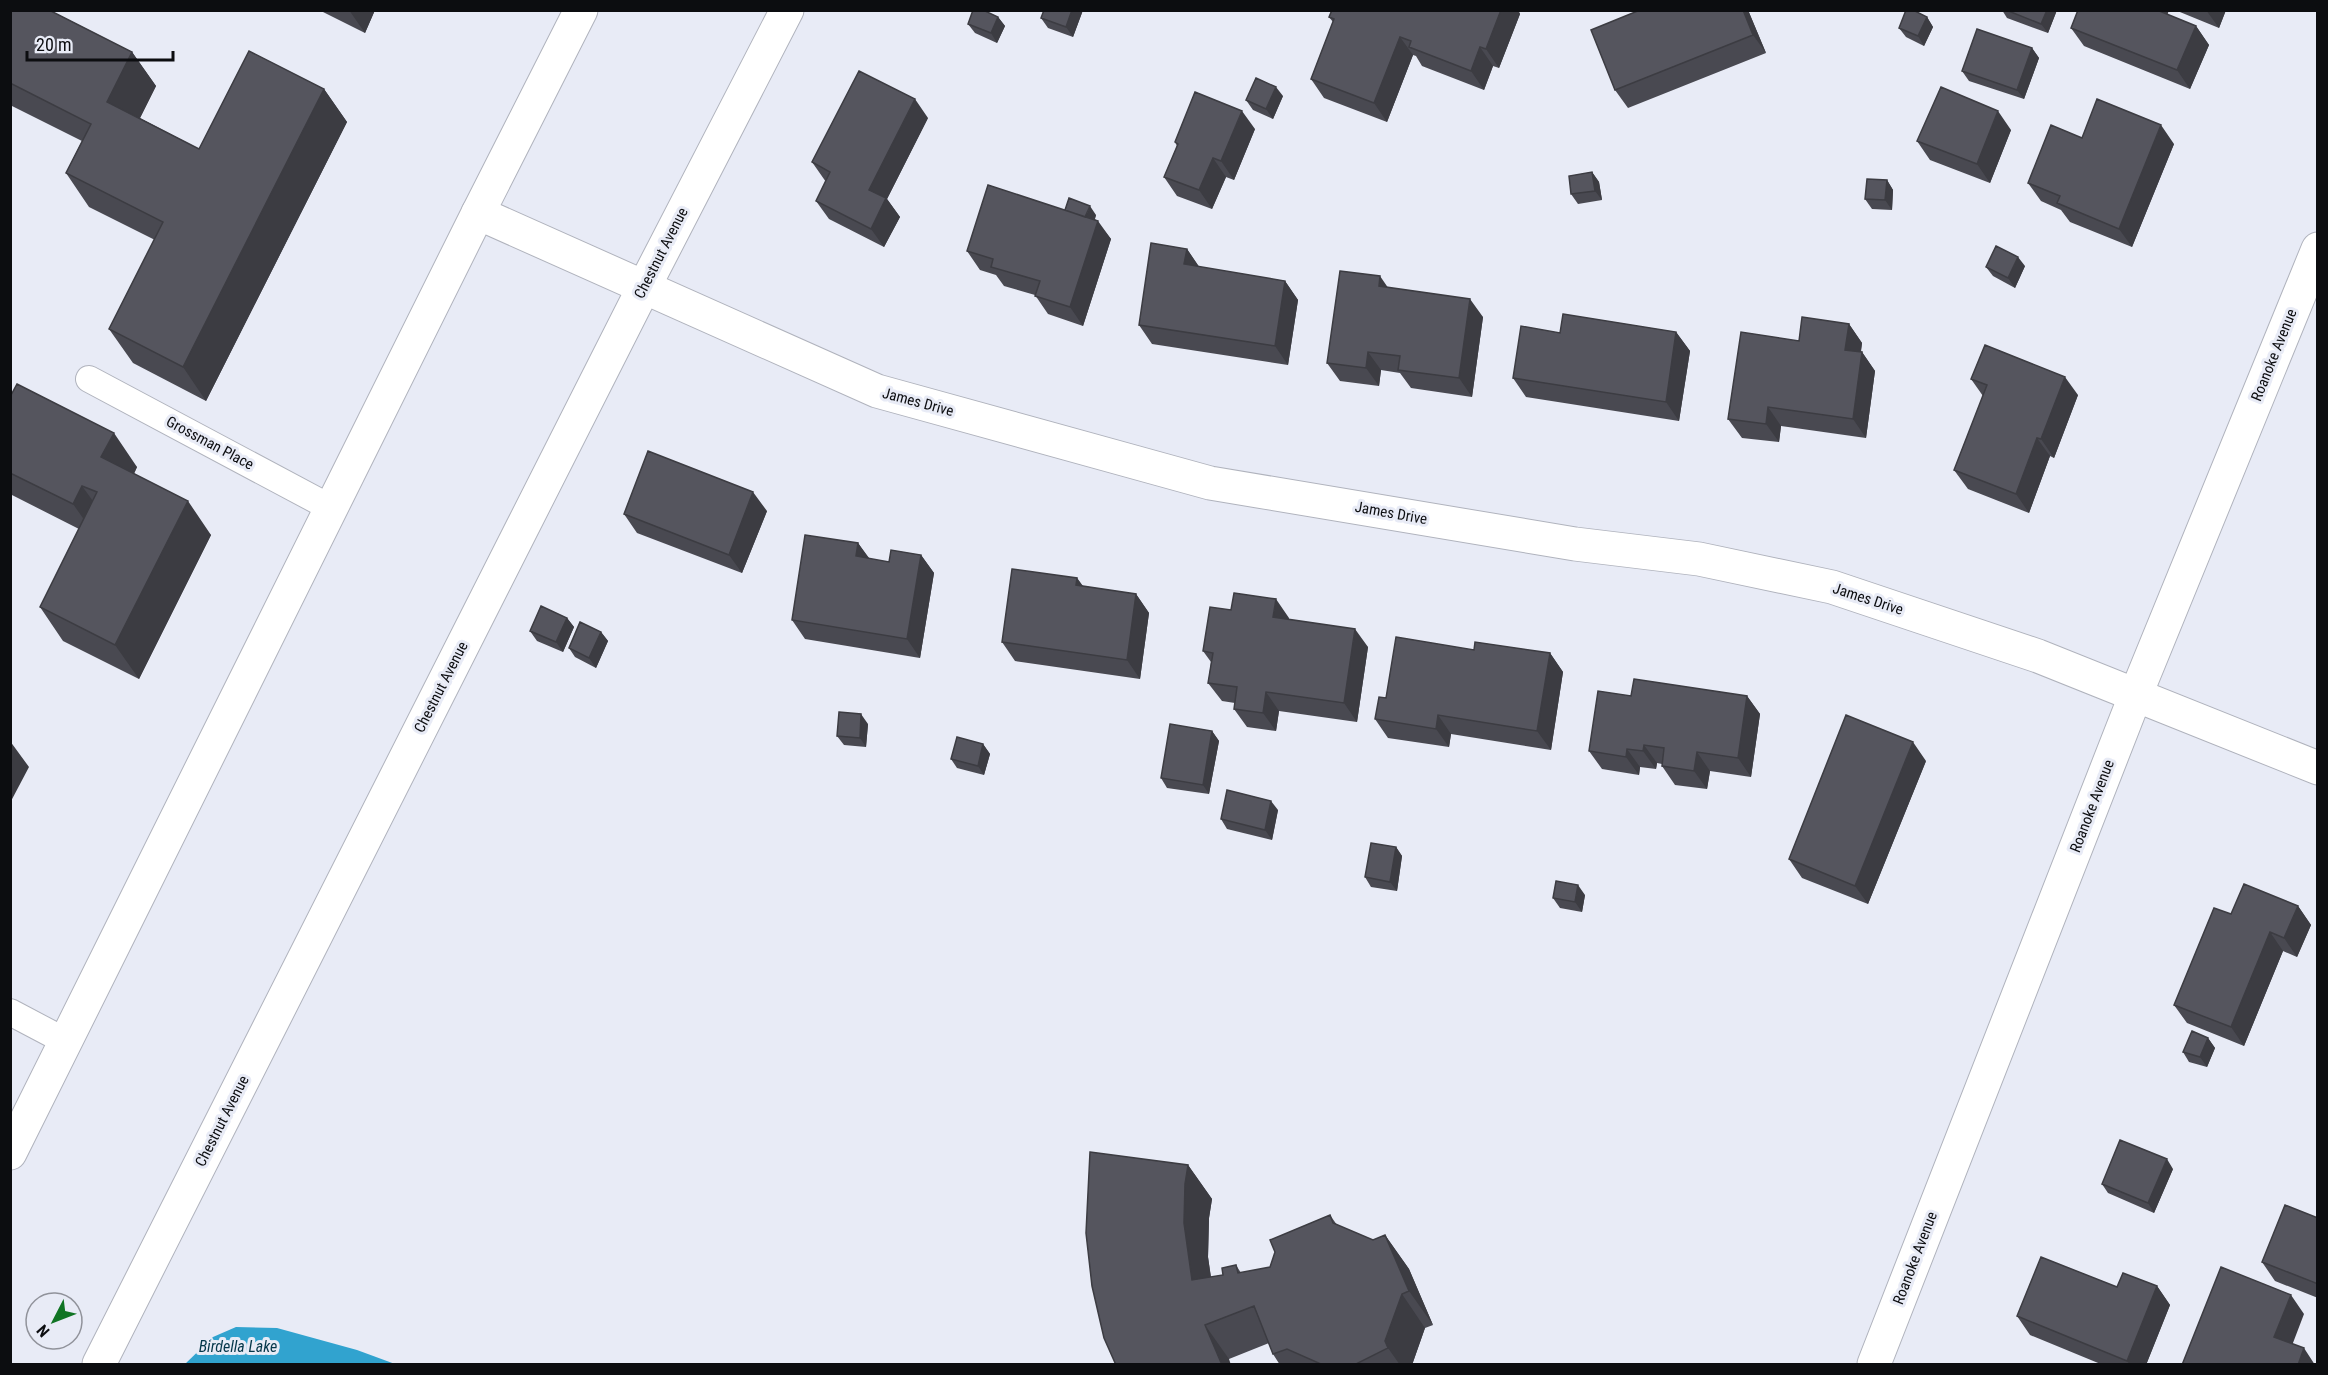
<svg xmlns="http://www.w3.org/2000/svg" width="2328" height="1375" font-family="'Roboto Condensed',sans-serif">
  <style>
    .water { fill: #31a3cf }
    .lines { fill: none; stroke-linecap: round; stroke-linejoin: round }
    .lane-casing { stroke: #b0b3bd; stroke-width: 28 }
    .street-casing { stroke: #b0b3bd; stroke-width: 35 }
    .secondary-casing { stroke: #b0b3bd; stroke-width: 35 }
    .lane { stroke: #fff; stroke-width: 26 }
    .street { stroke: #fff; stroke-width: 33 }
    .secondary { stroke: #fff; stroke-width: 33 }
    .wall { fill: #494951 }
    .shaded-wall { fill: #3c3c42 }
    .building { fill: #55555e; stroke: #3c3c42; stroke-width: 1.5 }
    .labels { text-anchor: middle; stroke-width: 6; stroke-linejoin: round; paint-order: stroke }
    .street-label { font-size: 15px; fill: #0c0d10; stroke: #e8ebf6 }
    .water-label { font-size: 16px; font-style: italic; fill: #043649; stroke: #e8ebf6 }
  </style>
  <rect width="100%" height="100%" fill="#e8ebf6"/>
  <path class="water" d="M236,1327L277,1328L357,1350L395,1364H185L213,1337Z"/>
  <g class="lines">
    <g class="lane-casing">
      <path id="lane" d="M89,379L331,508
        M10,1012L65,1041"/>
    </g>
    <g class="street-casing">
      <path id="street" d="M478,213L877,391L1210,483L1575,544L1699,559L1832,587L2038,656L2318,768"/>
    </g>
    <g class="secondary-casing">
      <path id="secondary" d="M10,1153L478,213L581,10
        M99,1364L644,287L787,10
        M1874,1364L2136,694L2318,249"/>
    </g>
    <use href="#lane" class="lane"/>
    <use href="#street" class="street"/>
    <use href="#secondary" class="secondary"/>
  </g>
  <path class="wall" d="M10,10H51V11L132,52L156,86L140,118L199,149L324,89L347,122L206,401L133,363L109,329L155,240L89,207L66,173L82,141L10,105Z
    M319,10H375L365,33Z
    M1083,10L1073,37L1048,28L1041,18Z
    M1332,10H1518L1520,14L1499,68L1493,66L1484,90L1422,66L1416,56L1413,55L1387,122L1324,98L1311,79L1333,22L1329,17Z
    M1640,10H1748L1766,53L1628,108L1615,90Z
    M2002,10H2057L2048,33L2007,18Z
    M2078,10H2169L2167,15L2196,26L2209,45L2190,89L2084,46L2071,28Z
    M2175,10H2226L2219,28Z
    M998,17L1005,26L997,43L975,33L968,24Z
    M1927,17L1933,27L1924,46L1906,37L1899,28Z
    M2032,48L2039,58L2024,99L1969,81L1962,71Z
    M1283,96L1273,119L1253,110L1246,100Z
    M928,118L887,199L900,217L884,247L829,219L816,201L826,182L812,162Z
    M1255,129L1234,180L1226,177L1212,209L1177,196L1164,177L1177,146L1175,142Z
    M2011,130L1990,183L1930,160L1917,141Z
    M2082,138L2174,144L2132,247L2070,222L2061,210L2041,201L2028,183Z
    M1592,172L1599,182L1602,200L1578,204L1571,194Z
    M1887,180L1893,190L1892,210L1872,209L1865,199Z
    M1065,210L1096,215L1095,219L1111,239L1083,326L1048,314L1035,295L1004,286L996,275L980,270L967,251Z
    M1187,249L1199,267L1285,281L1298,300L1288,365L1152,344L1139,325Z
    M2025,266L2015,288L1993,276L1986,267Z
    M1388,287L1483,317L1472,397L1411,388L1400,373L1381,370L1379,386L1340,381L1327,363Z
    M1849,324L1862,343L1861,352H1862L1875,371L1866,438L1781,426L1779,442L1742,438L1728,419L1799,341Z
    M1676,332L1690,351L1679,421L1526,397L1513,378L1560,333Z
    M1971,379L2078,395L2054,458L2050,456L2029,513L1968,489L1954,470L1983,396Z
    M10,397L137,467L134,474L211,535L139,679L63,641L40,607L79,529L10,494Z
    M767,511L742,573L637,533L624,514Z
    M858,543L869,559L889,562L921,555L934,573L920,658L805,639L792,620Z
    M1077,578L1083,586L1136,594L1149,613L1140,679L1015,661L1002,642Z
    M567,618L574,627L563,652L537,641L530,631Z
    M1289,618V619L1368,647L1357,722L1279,711L1276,731L1247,727L1234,709L1235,703L1222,701L1208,683L1211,662L1203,651Z
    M601,632L608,641L596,668L575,657L569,648Z
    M1474,650L1550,653L1563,672L1551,750L1451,734L1449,747L1388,738L1375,719L1386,698Z
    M1631,696H1747L1760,714L1751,777L1710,771L1707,789L1675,785L1662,766V764L1657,763L1656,769L1640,767L1639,775L1602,769L1589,751Z
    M868,724L866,747L844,745L837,736Z
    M1212,731L1219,741L1209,794L1167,788L1161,778Z
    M983,744L990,754L984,775L957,768L951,759Z
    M1926,761L1868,904L1802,878L1789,859Z
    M1278,810L1272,840L1227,829L1221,819Z
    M1396,847L1402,856L1397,891L1371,887L1365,877Z
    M1585,895L1582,912L1560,908L1553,898Z
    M2298,906L2311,925L2297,957L2283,951L2244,1046L2187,1023L2174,1005L2231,914Z
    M2208,1038L2215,1048L2207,1067L2189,1062L2183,1052Z
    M1188,1165L1212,1199L1209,1218L1208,1257L1211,1277L1223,1275L1236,1265L1241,1273L1270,1267L1330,1215L1337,1225L1373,1240L1385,1235L1409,1269L1433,1325L1425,1328L1412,1365H1280L1273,1354L1269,1343L1229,1359L1116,1365Z
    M2173,1169L2154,1213L2108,1193L2102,1184Z
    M2318,1218V1298L2275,1281L2262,1262Z
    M2157,1286L2170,1305L2146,1365H2103L2030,1335L2017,1316L2117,1287Z"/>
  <path class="shaded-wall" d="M349,10H375L365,33Z
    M1072,10H1083L1073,37L1066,27Z
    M1501,10H1518L1520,14L1499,68L1486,49Z
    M1743,10H1748L1766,53L1753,35Z
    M2047,10H2057L2048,33L2041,24Z
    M2152,10H2169L2163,26Z
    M2206,10H2226L2219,28Z
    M998,17L1005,26L997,43L991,33Z
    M1927,17L1933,27L1924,46L1918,36Z
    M2196,26L2209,45L2190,89L2177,70Z
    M1400,37L1413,55L1387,122L1374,103Z
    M1480,47L1493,66L1484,90L1471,71Z
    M2032,48L2039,58L2024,99L2017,90Z
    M132,52L156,86L131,136L107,102Z
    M1276,87L1283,96L1273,119L1266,109Z
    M324,89L347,122L206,401L183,367Z
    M915,99L928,118L887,199L900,217L884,247L871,229L869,190Z
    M1242,111L1255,129L1234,180L1221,161Z
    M1998,111L2011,130L1990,183L1977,164Z
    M2161,125L2174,144L2132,247L2119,229Z
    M1213,158L1226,177L1212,209L1199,190Z
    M1592,172L1599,182L1602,200L1595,191Z
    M1887,180L1893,190L1892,210L1885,200Z
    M1090,206L1096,215L1091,230L1084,220Z
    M1098,221L1111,239L1083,326L1070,307Z
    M1187,249L1200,268L1184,264Z
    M2018,257L2025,266L2015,288L2008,278Z
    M1380,276L1393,295L1379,286Z
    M1285,281L1298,300L1288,365L1275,346Z
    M1470,299L1483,317L1472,397L1459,378Z
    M1849,324L1862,343L1858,369L1845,350Z
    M1676,332L1690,351L1679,421L1666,402Z
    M1368,352L1381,370L1379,386L1366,368Z
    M1862,352L1875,371L1866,438L1853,419Z
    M2065,377L2078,395L2054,458L2041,439Z
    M1768,407L1781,426L1779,442L1766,424Z
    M114,433L137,467L125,491L101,457Z
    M2037,438L2050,456L2029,513L2016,494Z
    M82,486L106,519L97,538L73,504Z
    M753,492L767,511L742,573L729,555Z
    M188,501L211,535L139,679L115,645Z
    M858,543L872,562L856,556Z
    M921,555L934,573L920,658L907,639Z
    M1077,578L1090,597L1076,585Z
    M1136,594L1149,613L1140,679L1127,660Z
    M1276,599L1289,618L1286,635L1273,617Z
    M567,618L574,627L563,652L556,642Z
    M1355,629L1368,647L1357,722L1344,703Z
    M601,632L608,641L596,668L589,658Z
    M1550,653L1563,672L1551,750L1537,731Z
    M1266,692L1279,711L1276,731L1263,713Z
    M1747,696L1760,714L1751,777L1738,758Z
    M861,714L868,724L866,747L860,738Z
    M1438,715L1451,734L1449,747L1436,729Z
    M1212,731L1219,741L1209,794L1203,785Z
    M10,741L29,767L10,803Z
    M1913,742L1926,761L1868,904L1855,886Z
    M983,744L990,754L984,775L978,766Z
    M1644,745L1657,763L1656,769L1643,751Z
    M1627,749L1640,767L1639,775L1626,757Z
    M1697,752L1710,771L1707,789L1694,771Z
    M1271,801L1278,810L1272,840L1265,830Z
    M1396,847L1402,856L1397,891L1390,882Z
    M1578,885L1585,895L1582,912L1575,902Z
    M2298,906L2311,925L2297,957L2284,938Z
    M2270,932L2283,951L2244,1046L2231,1027Z
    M2208,1038L2215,1048L2207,1067L2200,1057Z
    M2167,1159L2173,1169L2154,1213L2148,1203Z
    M1188,1165L1212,1199L1209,1218L1208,1257L1216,1314L1192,1280L1184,1223L1185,1184Z
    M1385,1235L1409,1269L1433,1325L1409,1291Z
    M2157,1286L2170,1305L2146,1365H2130L2127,1361Z
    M1402,1294L1425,1328L1412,1365H1400L1388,1348L1385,1341Z
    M2291,1295L2304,1314L2288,1356L2274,1337Z
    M1205,1325L1229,1359L1231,1365H1222Z
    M2304,1348L2315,1365H2298Z"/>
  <path class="building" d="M10,10H49L132,52L107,102L199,149L249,51L324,89L183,367L109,329L163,222L66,173L91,124L10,83Z
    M973,10H983L998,17L991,33L968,24Z
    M1044,10H1072L1066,27L1041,18Z
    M1332,10H1501L1486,49L1480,47L1471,71L1409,47L1411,41L1400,37L1374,103L1311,79L1334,19L1329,17Z
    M1640,10H1743L1753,35L1615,90L1591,30Z
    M1906,10H1913L1927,17L1918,36L1899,28Z
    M2006,10H2047L2041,24Z
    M2078,10H2157L2196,26L2177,70L2071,28Z
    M1977,29L2032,48L2017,90L1962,71Z
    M859,71L915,99L869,190L886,198L871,229L816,201L830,172L812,162Z
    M1256,78L1276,87L1266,109L1246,100Z
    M1941,87L1998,111L1977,164L1917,141Z
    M1195,92L1242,111L1221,161L1213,158L1199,190L1164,177L1178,144L1175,142Z
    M2097,99L2161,125L2119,229L2057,203L2060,196L2028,183L2051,125L2082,138Z
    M1592,172L1595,191L1571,194L1569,176Z
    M1867,179L1887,180L1885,200L1865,199Z
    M988,185L1098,221L1070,307L1035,296L1040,281L991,267L993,259L967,251Z
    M1069,198L1090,206L1085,217L1065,210Z
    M1151,243L1187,249L1184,264L1285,281L1275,346L1139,325Z
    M1996,246L2018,257L2008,278L1986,267Z
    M1340,271L1380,276L1379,286L1470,299L1459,378L1398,370L1400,356L1368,352L1366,368L1327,363Z
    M1563,314L1676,332L1666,402L1513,378L1521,326L1560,333Z
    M1802,317L1849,324L1845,350L1862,352L1853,419L1768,407L1766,424L1728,419L1741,332L1799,341Z
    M1985,345L2065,377L2041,439L2037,438L2016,494L1954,470L1987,385L1971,379Z
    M17,384L114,433L101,457L188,501L115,645L40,607L97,492L82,486L73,504L10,473V397Z
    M648,451L753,492L729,555L624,514Z
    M805,535L858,543L856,556L889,562L891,550L921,555L907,639L792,620Z
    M1012,569L1077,578L1076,585L1136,594L1127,660L1002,642Z
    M1234,593L1276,599L1273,617L1355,629L1344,703L1266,692L1263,713L1234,709L1237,687L1208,683L1213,653L1203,651L1210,607L1231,610Z
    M541,606L567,618L556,642L530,631Z
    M580,622L601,632L589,658L569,648Z
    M1396,637L1474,650L1475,642L1550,653L1537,731L1438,715L1436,729L1375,719L1379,697L1386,698Z
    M1634,679L1747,696L1738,758L1697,752L1694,771L1662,766L1664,748L1644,745L1643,751L1627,749L1626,757L1589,751L1598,691L1631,696Z
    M839,712L861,714L860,738L837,736Z
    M1846,715L1913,742L1855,886L1789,859Z
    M1170,724L1212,731L1203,785L1161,778Z
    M957,737L983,744L978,766L951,759Z
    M1227,790L1271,801L1265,830L1221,819Z
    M1371,843L1396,847L1390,882L1365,877Z
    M1556,881L1578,885L1575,902L1553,898Z
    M2244,884L2298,906L2284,938L2270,932L2231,1027L2174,1005L2214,908L2231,914Z
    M2192,1031L2208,1038L2200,1057L2183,1052Z
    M2120,1140L2167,1159L2148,1203L2102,1184Z
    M1090,1152L1188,1165L1185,1184L1184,1223L1192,1280L1223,1275L1222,1268L1236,1265L1238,1273L1270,1267L1275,1252L1270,1240L1330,1215L1333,1223L1373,1240L1385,1235L1409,1291L1402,1294L1385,1341L1388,1348L1354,1365H1323L1287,1349L1273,1354L1254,1306L1205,1325L1222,1365H1116L1104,1338L1092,1286L1086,1233Z
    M2285,1205L2318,1218V1284L2262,1262Z
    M2041,1257L2117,1287L2123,1273L2157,1286L2127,1361L2017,1316Z
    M2221,1267L2291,1295L2274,1337L2304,1348L2298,1365H2182Z"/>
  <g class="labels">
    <g class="street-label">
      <text transform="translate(661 253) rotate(-63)" y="5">Chestnut Avenue</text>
      <text transform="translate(2274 355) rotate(-68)" y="5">Roanoke Avenue</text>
      <text transform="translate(918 402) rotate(15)" y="5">James Drive</text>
      <text transform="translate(210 443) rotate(28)" y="5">Grossman Place</text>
      <text transform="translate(1391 513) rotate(10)" y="5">James Drive</text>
      <text transform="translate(1868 599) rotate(18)" y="5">James Drive</text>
      <text transform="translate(441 687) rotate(-63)" y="5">Chestnut Avenue</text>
      <text transform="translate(2092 806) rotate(-69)" y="5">Roanoke Avenue</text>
      <text transform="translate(222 1121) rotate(-63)" y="5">Chestnut Avenue</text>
      <text transform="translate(1915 1258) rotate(-69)" y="5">Roanoke Avenue</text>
    </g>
    <g class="water-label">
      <text x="238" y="1352">Birdella Lake</text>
    </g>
  </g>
  <rect width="2328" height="1375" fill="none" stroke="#0c0d10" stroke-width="24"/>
  <g transform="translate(54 1321) rotate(228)"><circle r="28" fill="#e8ebf6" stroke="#90929a" stroke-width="1.5"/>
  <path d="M0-4.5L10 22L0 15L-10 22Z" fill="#107424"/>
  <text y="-9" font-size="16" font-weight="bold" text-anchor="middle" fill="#0c0d10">N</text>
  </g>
  <path d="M27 51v9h146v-9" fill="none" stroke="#0c0d10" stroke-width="3"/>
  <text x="36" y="51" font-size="18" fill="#0c0d10" stroke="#e8ebf6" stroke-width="4.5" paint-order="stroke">20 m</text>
</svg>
